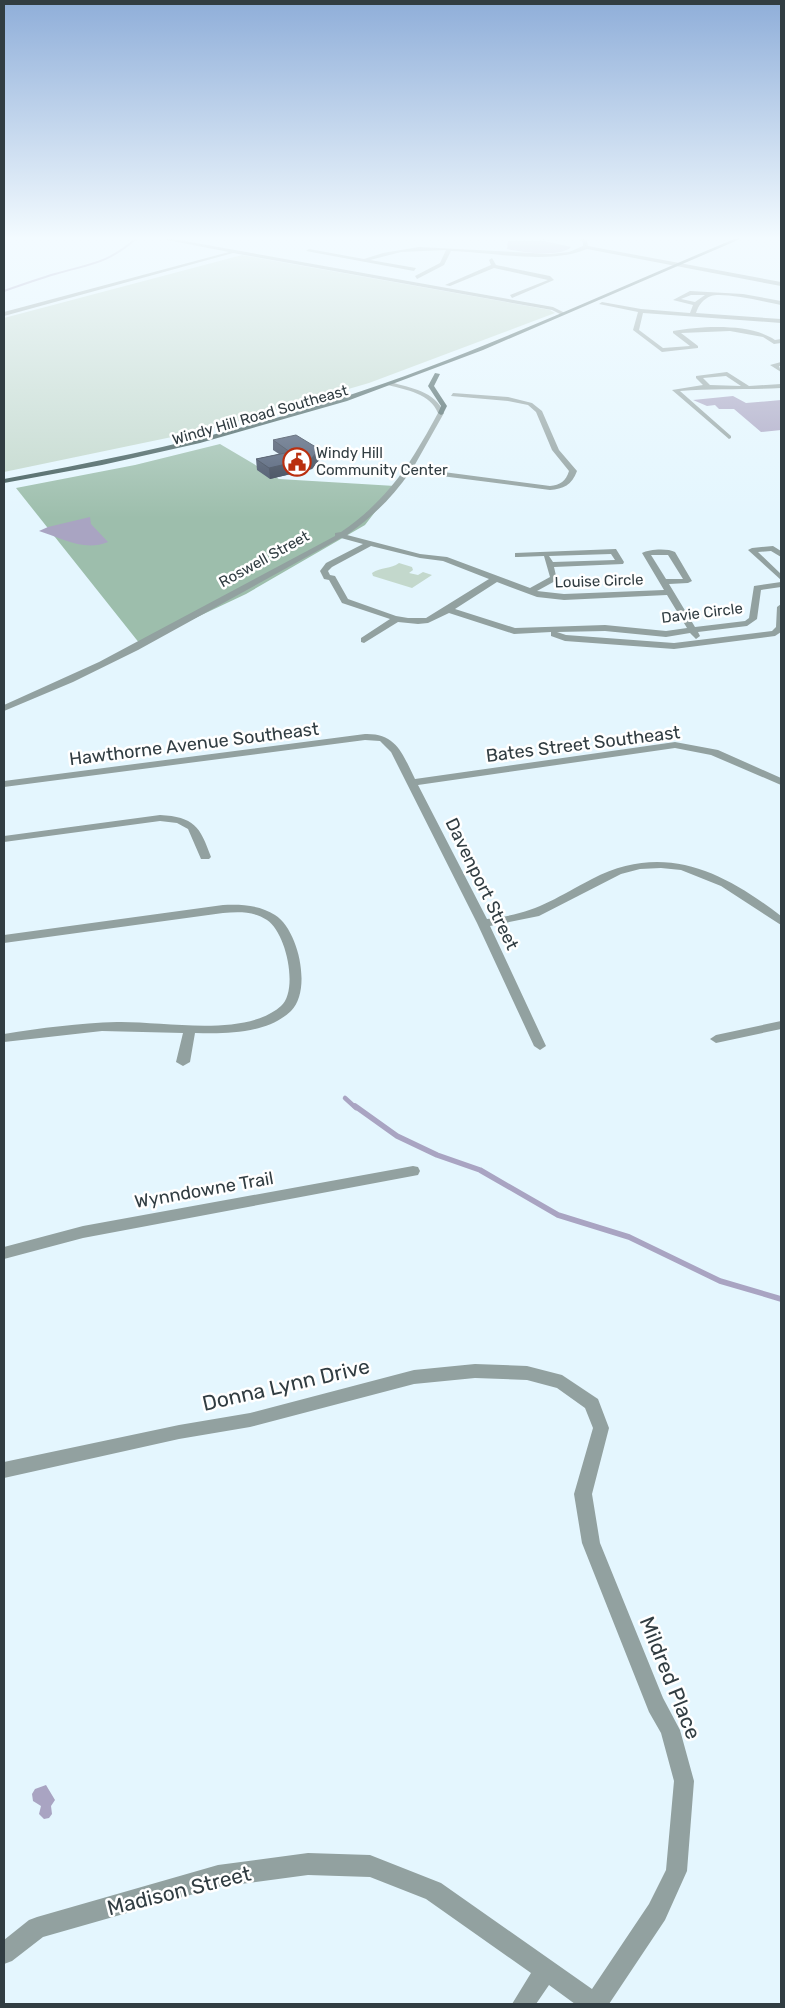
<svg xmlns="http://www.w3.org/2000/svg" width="785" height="2008" font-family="Rubik,sans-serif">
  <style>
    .green { fill: #c3d8cc }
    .forest { fill: #9dbeac }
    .water { fill: #a9a4c2 }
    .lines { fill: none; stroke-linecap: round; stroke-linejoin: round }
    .stream-far2 { stroke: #a9a4c2; stroke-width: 2 }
    .stream-far1 { stroke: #a9a4c2; stroke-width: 4.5 }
    .stream { stroke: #a9a4c2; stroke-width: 5.5 }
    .minor { fill: #92a1a0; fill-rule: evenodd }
    .major { fill: #445e5d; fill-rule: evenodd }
    .wall { fill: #414d62 }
    .shaded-wall { fill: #353f50 }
    .building { fill: #4c5a72; stroke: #353f50 }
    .labels { text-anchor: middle; stroke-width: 5; stroke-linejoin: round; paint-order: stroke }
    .far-street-label { font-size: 15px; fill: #313d42; stroke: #fff }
    .far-poi-label { font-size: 15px; fill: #313d42; stroke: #fff; text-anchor: start }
    .street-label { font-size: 18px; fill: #313d42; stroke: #fff }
    .near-street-label { font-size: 21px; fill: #313d42; stroke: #fff }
  </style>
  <rect width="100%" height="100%" fill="#e4f6fe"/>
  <path class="green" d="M242,255L550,310L555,313L369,383L215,428L4,472V318Z
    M399,563L412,567L413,570L409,573L418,575L423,572L432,575L412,588L373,576L372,573C381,567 391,569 399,563Z"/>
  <path class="forest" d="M220,444L279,479L395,486L365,525L246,594L140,644L16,488L135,465Z"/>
  <path class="water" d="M508,241H545L571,247C561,258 521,252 507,249Z
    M733,396L746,403L781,400V430L761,432L734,409H719L715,405L707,406L693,400Z
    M90,517L91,524L108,542C84,552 62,538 39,531L48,527Z
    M46,1785L55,1800L51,1806L52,1814L49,1818L44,1819L39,1814L41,1806L33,1801L32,1794L35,1789Z"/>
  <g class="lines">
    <path class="stream-far2" d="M4,291C21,285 38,279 55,274C93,263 107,264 138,237"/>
    <path class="stream-far1" d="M345,1098L356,1108"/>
    <path class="stream" d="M355,1106L397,1136L437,1155L480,1170L558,1215L629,1237L720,1281L781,1299"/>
    <path class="minor" d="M152,237H162L553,307L565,313L562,315L552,310L233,253L4,316V312L229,252Z
      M502,237H572L543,240Z
      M576,237L587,240L588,246L781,282V286L587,249C550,265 491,252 451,251L444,265L417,279L415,276L440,263L446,250L401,252L370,260L416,268L414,271L306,251L309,249L364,259L383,253L419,247L550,254L569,252L583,246V242Z
      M492,258L496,265L550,276L554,280L512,298L510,295L548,280L494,268L450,286L445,285L491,265L489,260Z
      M690,291L743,294L781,301V305C767,302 723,292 711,296C703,299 698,306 696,313L781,319V323L643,313L639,330L663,348L690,346L673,333V331C702,326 750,323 775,340L781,339V343L774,344L763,337L730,331L681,333L698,346V348L662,352L633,330L638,312L599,304L602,302L641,309L690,313L693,305L673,300ZM691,295H705L695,302L681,299Z
      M781,362V366H779L781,372L770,365Z
      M727,372L749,386L781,384V388C747,390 714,388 680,391L731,436V438L729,439L672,390L703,385L696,378V376ZM726,376L741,386L710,385L703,378Z
      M390,382C411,388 435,391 444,413L413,468L550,486C560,485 566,481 569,471L552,450L536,412L528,405L508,401L451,396L453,393L508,397L532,403L542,411L559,450L577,471C572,485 563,489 550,490L410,472C392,498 372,517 347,535L420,554L447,557L530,588L550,577L544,556L518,557H515V553L616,549L624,562L623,564L554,567L557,580L537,591L564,594L664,590L642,553C649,549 668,548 675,552L692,581L688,583L669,584L695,627L745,621L749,618L754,586L781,582V587L761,590L757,619L747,626L698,632L700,636L696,639L690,633L666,637L605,631L557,632L566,635L674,643L772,631L776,627L777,607L781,604V632L775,636L674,649L565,641L551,636V632L514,634L449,613L428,623L418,624L398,622L364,643L361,642V638L390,619L342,603L329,580L324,579L320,571L326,563L363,544L341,538L138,650L73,682L4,711V705L99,662L307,551L335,536V533L341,532C389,499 411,463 438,413C430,393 406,390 388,385ZM371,546L420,558L443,561L489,579L426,618H408L396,616L348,599L335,576L330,575L328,571L332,567ZM611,554L615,560L553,562L549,556ZM651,555H668L683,579H666ZM497,582L537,597L564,600L667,595L687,628L666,631L605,625L515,628L455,609Z
      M773,546L781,551V557L771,551L758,552L781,574V580L748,550L752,548Z
      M365,734C397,733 403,755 415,779L675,742L718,750L781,778V785L711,755L675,748L418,785L487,919C534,914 552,900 592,879C664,842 722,871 781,916V925L721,886L681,870L661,868L640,869L621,874L539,916L490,926L546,1046L540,1050L534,1046L477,923L391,752L380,741L365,740L4,787V781Z
      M160,815C194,817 200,826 211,857L209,859H201L188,829L177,823L160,821L4,842V836Z
      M223,905C240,904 260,905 275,915C299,930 312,991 291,1011C267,1034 225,1034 195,1033L190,1062L183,1066L176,1062L183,1033L102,1031L4,1042V1034C41,1028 79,1023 117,1022C163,1021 245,1038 281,1006C299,990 286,932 267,920C254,911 238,912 223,913L4,943V935Z
      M781,1021V1029L716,1043L710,1039L716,1035Z
      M413,1166L418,1167L420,1171L418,1175L83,1238L4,1259V1247L83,1226Z
      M475,1364L527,1366L562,1375L598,1399L609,1428L592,1494L600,1543L663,1698L680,1730L694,1781L687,1871L665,1920L609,2004H575L549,1985L536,2004H512L531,1973L426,1899L370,1877L308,1875L218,1887L43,1937L12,1961L4,1964V1940L29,1920L37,1917L218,1865L308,1853L370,1855L441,1883L592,1989L649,1904L666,1870L674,1781L661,1733L649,1712L582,1543L574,1494L593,1428L585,1408L557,1388L527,1380L475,1378L414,1384L250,1427L179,1439L4,1478V1462L179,1425L250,1413L414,1370Z"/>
    <path class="major" d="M739,237H745L483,350L347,401L200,443L102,465L4,483V479C118,458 231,434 341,398C477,354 607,292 739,237Z
      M435,373L440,374L434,386L447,406L443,414L441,415L438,413L441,406L428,386Z"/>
  </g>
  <path class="wall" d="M273,440L320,459L312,469L270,479L257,470L256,459L279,454L273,450Z"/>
  <path class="shaded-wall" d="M319,449L320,459L312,469L270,479L269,468Z"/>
  <path class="building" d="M296,435L319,449L312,458L269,468L256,459L290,452L273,440Z"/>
  <linearGradient id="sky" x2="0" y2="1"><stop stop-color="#8faed9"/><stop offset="0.46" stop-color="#f3fbff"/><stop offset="1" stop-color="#f3fbff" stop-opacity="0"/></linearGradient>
  <rect width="785" height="518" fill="url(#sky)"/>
  <defs>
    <g id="civic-ring" transform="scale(1.4375)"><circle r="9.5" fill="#fff" stroke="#ba2f0f" stroke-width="1.5"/><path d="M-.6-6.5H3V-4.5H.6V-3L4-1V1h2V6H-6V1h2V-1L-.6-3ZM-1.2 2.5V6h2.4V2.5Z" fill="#ba2f0f"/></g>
  </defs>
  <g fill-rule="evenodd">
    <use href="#civic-ring" x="297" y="462"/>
  </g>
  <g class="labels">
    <g class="far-street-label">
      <text transform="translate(260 415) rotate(-16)" y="5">Windy Hill Road Southeast</text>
      <text transform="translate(264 559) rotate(-29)" y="5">Roswell Street</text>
      <text transform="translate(599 581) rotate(-2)" y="5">Louise Circle</text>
      <text transform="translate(702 613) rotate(-7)" y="5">Davie Circle</text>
    </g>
    <g class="far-poi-label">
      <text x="316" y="458">Windy Hill<tspan x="316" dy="17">Community Center</tspan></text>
    </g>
    <g class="street-label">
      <text transform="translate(194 744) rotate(-7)" y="6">Hawthorne Avenue Southeast</text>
      <text transform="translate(583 744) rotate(-7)" y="6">Bates Street Southeast</text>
      <text transform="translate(482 884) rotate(64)" y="6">Davenport Street</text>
      <text transform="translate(204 1190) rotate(-10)" y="6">Wynndowne Trail</text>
    </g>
    <g class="near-street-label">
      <text transform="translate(286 1385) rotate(-13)" y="7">Donna Lynn Drive</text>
      <text transform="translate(670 1678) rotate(68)" y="7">Mildred Place</text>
      <text transform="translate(179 1891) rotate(-14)" y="7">Madison Street</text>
    </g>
  </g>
  <rect width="785" height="2008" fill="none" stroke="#313d42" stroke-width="10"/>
</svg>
